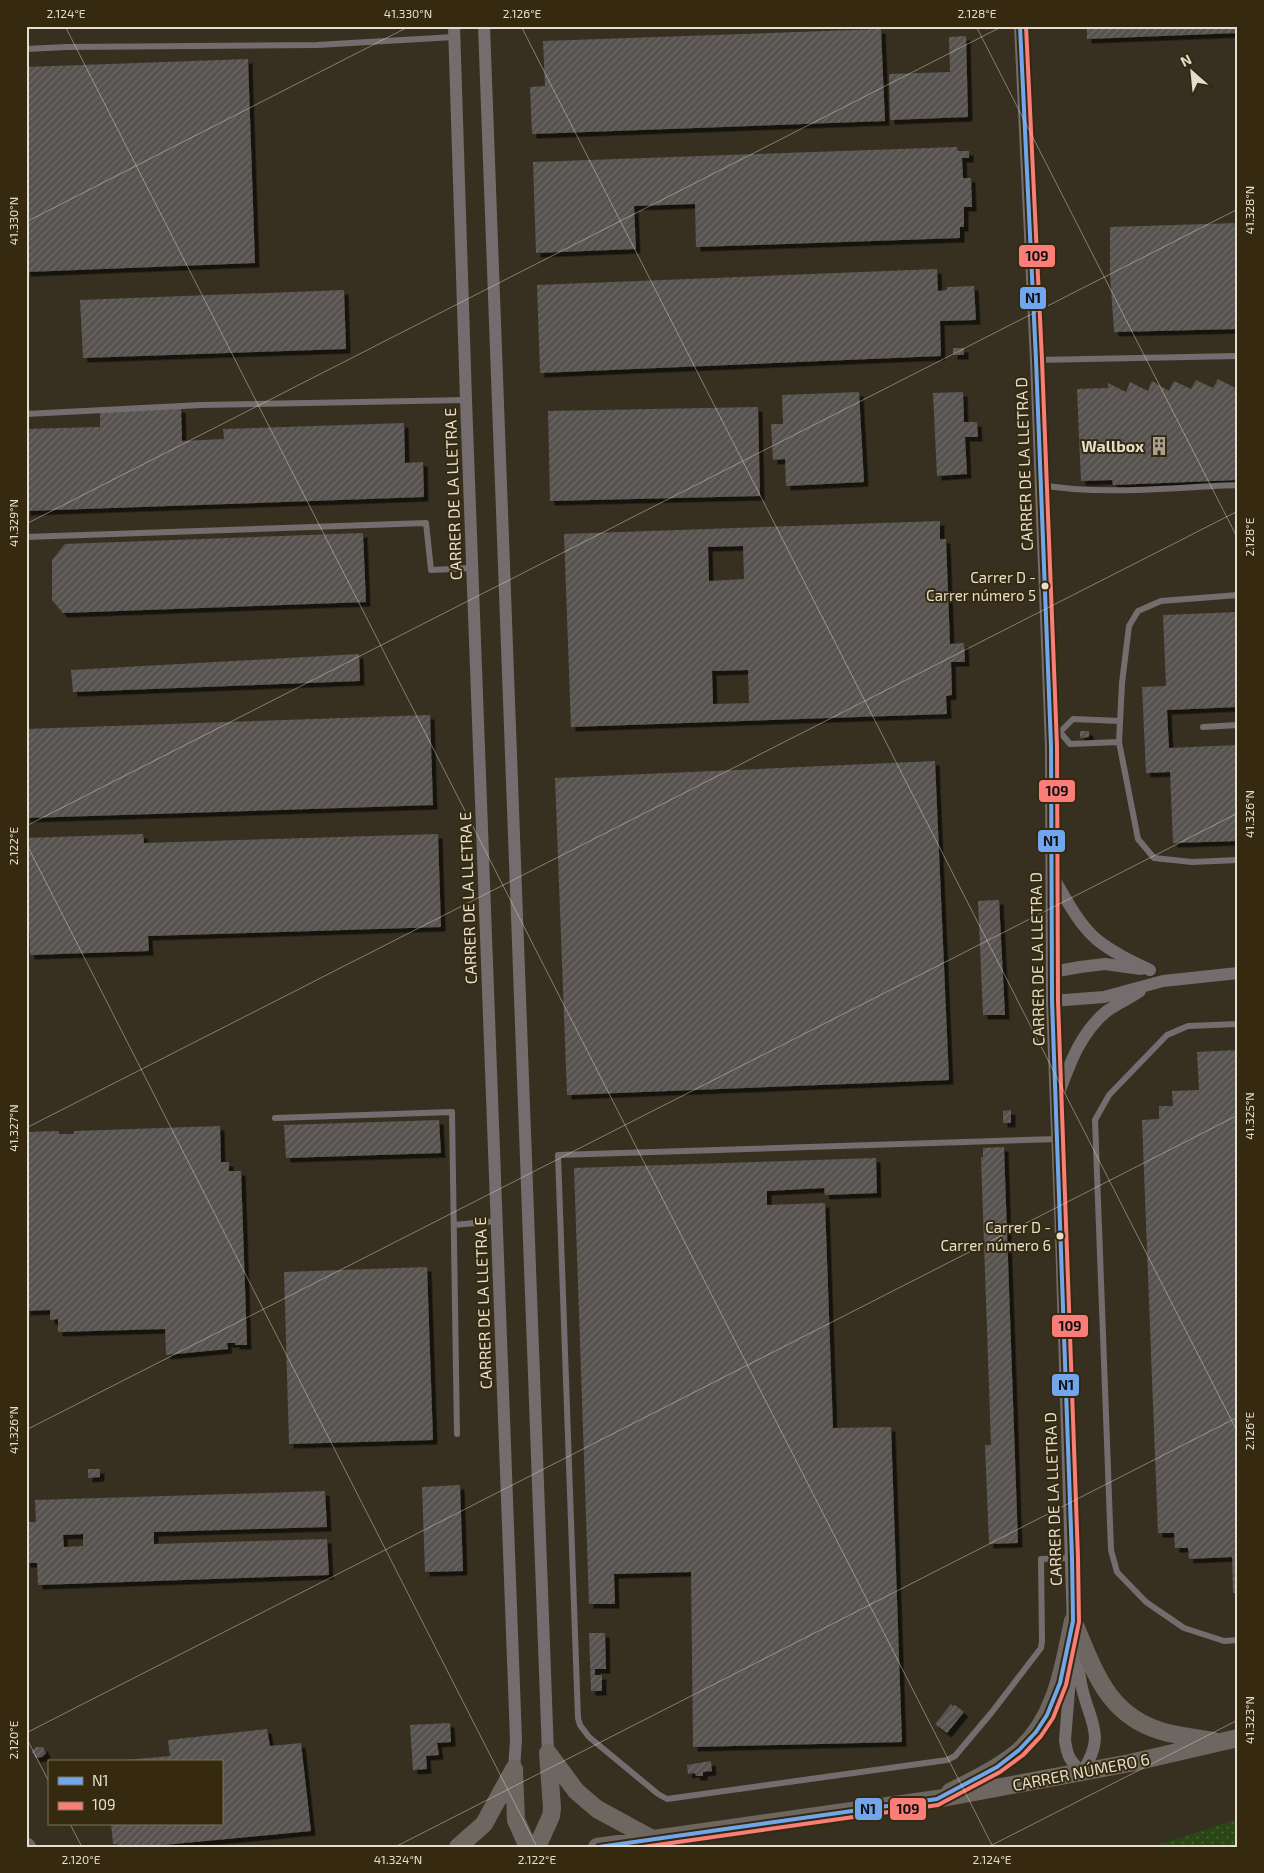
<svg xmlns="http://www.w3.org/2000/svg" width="1264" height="1873" font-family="'Exo 2',sans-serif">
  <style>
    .grass { fill: url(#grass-dots) }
    .building { fill: url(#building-hatch); fill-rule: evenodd; filter: url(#shadow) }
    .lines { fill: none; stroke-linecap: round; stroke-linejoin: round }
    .lane { stroke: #736d6d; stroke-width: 6 }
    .street { stroke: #736d6d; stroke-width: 12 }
    .secondary { stroke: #6d6661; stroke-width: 18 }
    .bus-1-casing { stroke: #352a0f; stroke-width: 8 }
    .bus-2-casing { stroke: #352a0f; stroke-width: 8 }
    .bus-1 { stroke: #71a6ec; stroke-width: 4 }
    .bus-2 { stroke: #fa7d77; stroke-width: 4 }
    .ticks { fill: none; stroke: #e5dece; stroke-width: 1; stroke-opacity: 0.45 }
    .bus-dot { fill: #e5dece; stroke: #352a0f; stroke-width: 2 }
    .labels { text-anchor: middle; stroke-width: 4; stroke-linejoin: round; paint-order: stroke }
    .bus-label { font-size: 15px; fill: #e5dece; stroke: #352a0f; text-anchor: end }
    .poi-label { font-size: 16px; font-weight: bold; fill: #e5dece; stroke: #352a0f; text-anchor: end }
    .street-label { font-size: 16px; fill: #e5dece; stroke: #352a0f }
    .line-badge { stroke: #352a0f; stroke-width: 2 }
    .pale-badge-label { font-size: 14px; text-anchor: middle; font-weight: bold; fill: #111 }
    .neatline { fill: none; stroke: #e5dece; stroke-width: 2 }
    .ticks-label { font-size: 12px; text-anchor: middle; fill: #e5dece }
  </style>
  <defs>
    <pattern id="grass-dots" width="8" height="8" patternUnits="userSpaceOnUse" patternTransform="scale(1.25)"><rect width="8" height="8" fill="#2b4615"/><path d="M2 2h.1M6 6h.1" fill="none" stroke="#4a6036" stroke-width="1.8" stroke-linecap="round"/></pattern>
    <pattern id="building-hatch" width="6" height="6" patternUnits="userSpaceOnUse" patternTransform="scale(1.25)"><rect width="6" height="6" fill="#565250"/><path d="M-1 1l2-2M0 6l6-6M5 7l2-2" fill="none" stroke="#6e6a68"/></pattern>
    <filter id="shadow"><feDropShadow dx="4.5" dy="4.5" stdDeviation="0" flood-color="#0009"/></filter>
  </defs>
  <rect width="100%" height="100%" fill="#373021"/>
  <path class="grass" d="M1238,1819V1847H1151Z"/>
  <path class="building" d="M1087,26H1238V33L1087,39Z
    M881,29L885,121L532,134L530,87L545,86L543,41Z
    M966,36L968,117L890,120L889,74L950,72L949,37Z
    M248,59L255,263L26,272V135L29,134L26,67Z
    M957,147L958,151H969V158H962L963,178H971L972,207H964V227H960V238L696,247L695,204L634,206L636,249L536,253L533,162Z
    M1238,223V329L1114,332L1110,274V227Z
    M937,269L938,291L947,290V287L974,286L976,320L940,321L941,356L540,373L537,285Z
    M344,290L346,349L83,358L80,300Z
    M953,348H964V355H953Z
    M1218,379L1235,388L1238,382V480L1113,485L1112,480L1081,481L1077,389L1108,388V383L1126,392L1130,382L1148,391L1152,381L1169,391L1174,381L1191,389L1196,380L1213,388Z
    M859,392L864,482L786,486L785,459L773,460L771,424H783L782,395Z
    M963,392L964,422H977L978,437H965L967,474L937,476L933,393Z
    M758,407L760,496L550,501L548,411Z
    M181,408L182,441L224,439L223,429L404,423L405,463L423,462L424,497L26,511V429L100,427V411Z
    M940,521V539H946L950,644L964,643L965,662H951L952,695L946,696L947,714L571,727L564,534ZM743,546L744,579L709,581L708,547ZM748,670L749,703L713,704L712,671Z
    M363,533L366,602L63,613L52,600V560L65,544Z
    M1238,612V707L1167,710L1169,748L1238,745V841L1173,843L1170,772L1146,773L1142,687L1166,686L1163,615Z
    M359,654L360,681L73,692L71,670Z
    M430,715L433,805L26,818V729Z
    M1080,731H1089V737L1080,738Z
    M935,761L949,1080L567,1095L555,778Z
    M143,834L144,843L438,834L441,927L148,936L149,951L30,955L26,838Z
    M999,900L1005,1015H983L978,901Z
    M1238,1050V1593H1233L1232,1557L1189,1559L1188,1548H1175L1174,1533H1158L1142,1120L1159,1119V1106H1173L1172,1091L1199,1090L1197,1052Z
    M1011,1110V1123H1003V1111Z
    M439,1120L441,1153L286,1158L284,1125Z
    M220,1126L221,1162H229V1171H241L247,1345H235V1343H227L228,1349L166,1355L165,1329L58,1332V1319L50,1320V1310L26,1311V1132L59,1131V1134H74V1131Z
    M1004,1147L1018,1543L989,1544L985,1445H991L981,1157H983V1148Z
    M876,1158L877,1193L825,1195L824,1188L767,1191V1205L825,1203L833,1428L891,1427L902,1742L693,1747L691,1572L614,1574L615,1604H589L574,1168Z
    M427,1267L433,1440L289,1444L284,1272Z
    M88,1469H100V1477L88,1478Z
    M460,1485L463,1571L425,1572L422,1487Z
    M325,1491L327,1527L154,1532V1544L327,1539L329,1575L38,1585L37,1563H26V1522H36L35,1500ZM83,1534V1546L64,1547L63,1535Z
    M589,1633H605L606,1669H595V1675H602V1691H591Z
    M951,1704L953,1706L955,1705L964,1712L947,1733L935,1724Z
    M450,1723L451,1742L437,1743L439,1755L426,1756L427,1769L413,1770L410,1725Z
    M267,1729L270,1746L301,1743L311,1831L142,1847H118L117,1844H113L111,1824H221V1762L126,1760L170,1756L168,1740Z
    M36,1747H43L46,1753L42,1757L36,1758L32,1752Z
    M711,1761L712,1771L703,1772V1776H696L695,1773L688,1774L687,1765Z"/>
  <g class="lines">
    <path class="lane" d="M26,49L67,47L317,45L454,37
      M1036,360L1238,356
      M26,414L201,405L466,400
      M1041,485C1103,496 1174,487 1238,485
      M26,537L426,523L431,570L472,568
      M1238,595L1161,601L1138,611L1129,626L1122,683L1119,742L1138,839L1154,858L1192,862L1238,860
      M1203,727L1238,725
      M1060,732L1070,744L1119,742
      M1050,733L1060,732L1073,719L1120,721
      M1238,1024L1188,1026L1167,1035L1109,1095L1095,1120L1111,1550L1117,1572L1146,1602L1184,1628L1224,1641L1238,1640
      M275,1118L452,1112L457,1434
      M1058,1139L558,1155L578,1718L580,1725L589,1737L658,1794L667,1799L947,1760L955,1756L992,1712L1041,1648L1042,1641L1041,1559L1072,1558
      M454,1225L496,1221"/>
    <path class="street" d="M454,26L466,400L516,1740L514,1769
      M484,26L548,1753
      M1020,26L1036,360L1051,746L1052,1001L1061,1235L1073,1628
      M1052,875C1065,897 1077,922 1096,939C1112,952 1131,961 1150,970
      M1052,972L1080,967L1105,964L1141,969
      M1052,1001L1104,997L1163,981L1238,973
      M1059,1093C1070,1063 1081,1032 1107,1011C1117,1004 1130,998 1140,991
      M1072,1653L1065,1740C1067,1756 1070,1761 1082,1772C1108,1734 1088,1721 1081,1683C1078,1668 1077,1652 1075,1636"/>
    <path class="secondary" d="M1073,1621C1094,1668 1105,1714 1161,1731C1177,1736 1197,1738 1214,1741
      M548,1753L576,1791L597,1809L654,1840
      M514,1770L516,1820L528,1847
      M950,1792C973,1780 999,1768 1019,1751C1057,1717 1063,1667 1073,1621
      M26,1846L27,1847
      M458,1847L484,1824L514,1769
      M537,1847L551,1816L552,1808L548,1753
      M597,1847L937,1799L1130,1763L1238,1738"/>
    <g class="bus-1-casing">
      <path id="bus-1" d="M599,1847L937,1799L997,1767L1019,1750L1036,1732L1047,1715L1060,1683L1073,1621L1072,1558L1052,1001L1051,746L1036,360L1020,26"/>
    </g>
    <g class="bus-2-casing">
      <path id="bus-2" d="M643,1847L938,1805L1000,1772L1023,1755L1041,1736L1053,1718L1066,1685L1079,1622L1078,1558L1058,1001L1057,746L1042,360L1026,26"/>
    </g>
    <use href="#bus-1" class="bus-1"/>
    <use href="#bus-2" class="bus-2"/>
  </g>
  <path class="ticks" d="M65,26L993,1847M521,26L1238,1433M976,26L1238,539M26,222L410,26M26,524L1003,26M26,826L1238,209M26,843L537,1847M26,1128L1238,511M26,1430L1238,813M26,1733L1238,1115M26,1737L49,1782M70,1824L82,1847M395,1847L1238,1417M988,1847L1238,1720"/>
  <defs>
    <g id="building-bare" transform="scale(1.5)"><path d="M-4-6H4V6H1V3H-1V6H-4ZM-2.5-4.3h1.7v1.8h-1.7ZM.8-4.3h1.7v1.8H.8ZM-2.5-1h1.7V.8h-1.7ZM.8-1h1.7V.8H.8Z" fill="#a8a191" stroke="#352a0f" stroke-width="2.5" paint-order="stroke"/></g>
  </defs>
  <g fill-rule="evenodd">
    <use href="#building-bare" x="1159" y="446"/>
  </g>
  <g class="bus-dot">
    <circle cx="1045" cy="586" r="4.5"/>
    <circle cx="1060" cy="1236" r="4.5"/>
  </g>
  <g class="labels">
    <g class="bus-label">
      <text x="1036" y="583">Carrer D -<tspan x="1036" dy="18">Carrer número 5</tspan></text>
      <text x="1051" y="1233">Carrer D -<tspan x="1051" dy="18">Carrer número 6</tspan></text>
    </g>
    <g class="poi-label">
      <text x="1144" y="452">Wallbox</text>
    </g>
    <g class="street-label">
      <text transform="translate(1024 464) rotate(-92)" y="6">CARRER DE LA LLETRA D</text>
      <text transform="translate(453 494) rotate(-92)" y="6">CARRER DE LA LLETRA E</text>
      <text transform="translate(468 898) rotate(-92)" y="6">CARRER DE LA LLETRA E</text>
      <text transform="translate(1037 959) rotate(-91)" y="6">CARRER DE LA LLETRA D</text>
      <text transform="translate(483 1303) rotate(-92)" y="6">CARRER DE LA LLETRA E</text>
      <text transform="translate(1053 1499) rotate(-92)" y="6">CARRER DE LA LLETRA D</text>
      <text transform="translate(1081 1772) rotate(-11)" y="6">CARRER NÚMERO 6</text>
    </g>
  </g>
  <g class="line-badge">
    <rect x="1018" y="244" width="38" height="24" rx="5" fill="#fa7d77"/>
    <rect x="1019" y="286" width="28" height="24" rx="5" fill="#71a6ec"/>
    <rect x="1038" y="779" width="38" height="24" rx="5" fill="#fa7d77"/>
    <rect x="1037" y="829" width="29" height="24" rx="5" fill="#71a6ec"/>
    <rect x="1051" y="1314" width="38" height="24" rx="5" fill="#fa7d77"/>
    <rect x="1051" y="1373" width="29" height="24" rx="5" fill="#71a6ec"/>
    <rect x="854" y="1797" width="29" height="24" rx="5" fill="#71a6ec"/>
    <rect x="889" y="1797" width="38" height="24" rx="5" fill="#fa7d77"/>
  </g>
  <g class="pale-badge-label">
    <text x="1037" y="261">109</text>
    <text x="1033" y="303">N1</text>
    <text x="1057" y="796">109</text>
    <text x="1051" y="846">N1</text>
    <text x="1070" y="1331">109</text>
    <text x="1066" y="1390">N1</text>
    <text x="868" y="1814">N1</text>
    <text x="908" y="1814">109</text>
  </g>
  <rect width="1264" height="1873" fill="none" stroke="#352a0f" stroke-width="55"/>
  <rect x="48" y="1760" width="175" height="65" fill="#352a0f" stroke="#7b725b"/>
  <rect x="58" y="1777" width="25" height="8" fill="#71a6ec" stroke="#7b725b"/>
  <text x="92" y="1786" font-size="15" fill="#e5dece">N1</text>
  <rect x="58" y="1802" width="25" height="8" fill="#fa7d77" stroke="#7b725b"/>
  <text x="92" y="1810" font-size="15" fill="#e5dece">109</text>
  <g transform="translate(1192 72) rotate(333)" stroke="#352a0f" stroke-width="4" paint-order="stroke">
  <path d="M0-4L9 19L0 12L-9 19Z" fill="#e5dece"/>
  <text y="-8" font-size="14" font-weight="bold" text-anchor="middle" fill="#e5dece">N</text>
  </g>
  <rect x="28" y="28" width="1208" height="1818" class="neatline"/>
  <g class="ticks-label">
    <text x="66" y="18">2.124°E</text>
    <text x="408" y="18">41.330°N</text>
    <text x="522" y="18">2.126°E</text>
    <text x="977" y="18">2.128°E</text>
    <text transform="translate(1250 210) rotate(-90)" y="4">41.328°N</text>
    <text transform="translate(14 221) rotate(-90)" y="4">41.330°N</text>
    <text transform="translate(14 523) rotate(-90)" y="4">41.329°N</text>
    <text transform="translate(1250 537) rotate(-90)" y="4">2.128°E</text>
    <text transform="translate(1250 814) rotate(-90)" y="4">41.326°N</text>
    <text transform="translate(14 846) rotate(-90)" y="4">2.122°E</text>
    <text transform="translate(1250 1116) rotate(-90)" y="4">41.325°N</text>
    <text transform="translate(14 1128) rotate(-90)" y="4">41.327°N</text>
    <text transform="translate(14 1430) rotate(-90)" y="4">41.326°N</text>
    <text transform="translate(1250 1431) rotate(-90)" y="4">2.126°E</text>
    <text transform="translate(1250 1720) rotate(-90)" y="4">41.323°N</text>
    <text transform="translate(14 1740) rotate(-90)" y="4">2.120°E</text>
    <text x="81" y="1864">2.120°E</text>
    <text x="398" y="1864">41.324°N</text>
    <text x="537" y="1864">2.122°E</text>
    <text x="992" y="1864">2.124°E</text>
  </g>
</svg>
